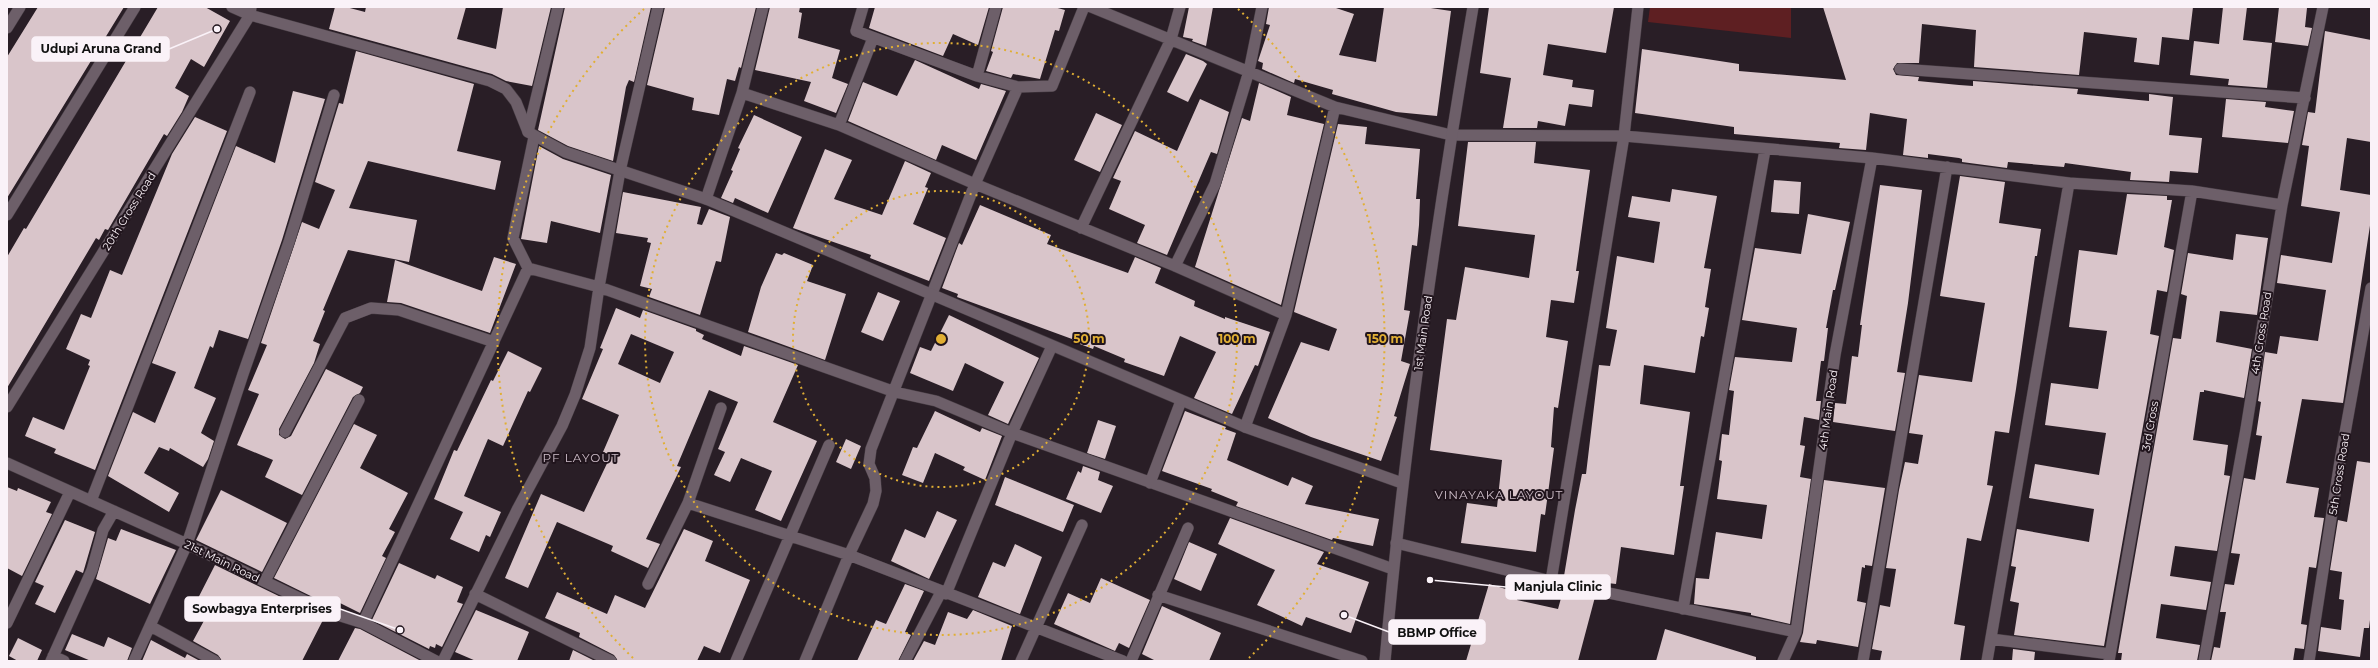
<svg xmlns="http://www.w3.org/2000/svg" width="2378" height="668" font-family="Montserrat,sans-serif">
  <style>
    .green { fill: #5e1f22 }
    .building { fill: #d9c5ca; fill-rule: evenodd }
    .lines { fill: none; stroke-linecap: round; stroke-linejoin: round }
    .minor-casing { stroke: #453b42; stroke-width: 12 }
    .tertiary-casing { stroke: #453b42; stroke-width: 12 }
    .minor { stroke: #6d5f69; stroke-width: 11 }
    .tertiary { stroke: #6d5f69; stroke-width: 11 }
    .ring { fill: none; stroke: #e1af34; stroke-width: 2; stroke-dasharray: 2 4 }
    .labels { text-anchor: middle; stroke-width: 4; stroke-linejoin: round; paint-order: stroke }
    .street-label { font-size: 11px; fill: #faf2f8; stroke: #20141c }
    .neighbourhood-label { font-size: 12px; letter-spacing: 1px; fill: #cebec9; stroke: #20141c }
    .centre { fill: #e1af34; stroke: #20141c; stroke-width: 2 }
    .ring-label { font-size: 12px; text-anchor: middle; font-weight: bold; fill: #e1af34; stroke: #20141c; stroke-width: 4; stroke-linejoin: round; paint-order: stroke }
    .leader { fill: none; stroke: #faf2f8; stroke-width: 1.5 }
    .callout-dot { fill: #faf2f8; stroke: #20141c; stroke-width: 1.5 }
    .callout { fill: #faf2f8; stroke: #faf2f8; stroke-width: 1.5 }
    .callout-label { font-size: 12px; text-anchor: middle; font-weight: bold; fill: #111 }
  </style>
  <rect width="100%" height="100%" fill="#291e26"/>
  <path class="green" d="M1650,7H1791V38L1648,22Z"/>
  <path class="building" d="M38,7H124L7,198V57Z
    M158,7H205L230,21L204,67L191,59L175,88L189,96L182,112L167,136L164,134L108,230L105,229L99,240L96,238L7,388V257L24,228L26,229Z
    M335,7H346L365,12L366,7H466L457,39L496,49L503,7H551L532,86L506,81L492,74L329,29Z
    M565,7H651L634,82L629,80L626,87L613,161L568,146L538,130Z
    M665,7H756L741,68L739,67L735,81L727,79L719,115L692,110L694,98L647,85Z
    M770,7H800L799,12L802,13L798,38L840,50L832,78L848,84L836,113L804,101L811,82L755,70Z
    M875,7H989L978,45L953,34L943,56L869,28Z
    M1003,7H1054L1065,10L1059,31L1055,30L1040,79L1013,74L1011,78L986,71L993,52L991,51Z
    M1189,7H1213L1206,46L1192,41L1193,39L1183,37Z
    M1269,7H1333L1354,14L1339,55L1376,62L1384,7H1424L1451,11L1437,116L1396,112L1332,94L1333,90L1295,79L1294,83L1262,69L1263,63L1258,61L1270,25L1266,24Z
    M1489,7H1614L1606,53L1548,44L1543,75L1573,80L1572,87L1594,90L1592,107L1569,104L1565,126L1538,121L1537,128H1503L1511,78L1480,73Z
    M1823,7H2193L2189,40L2162,37L2159,65L2134,62L2137,38L2084,32L2079,75L1974,67L1976,30L1922,24L1919,63H1897L1893,69L1896,75L1919,77L1918,81L1959,85L1973,86V81L2078,89L2077,94L2149,101V94L2173,97L2169,135L2202,138L2198,173L2170,171L2169,182L2130,180L2131,172L2065,163L2064,167L2008,162L2007,168L1962,162V159L1959,158L1928,154V158L1903,155L1907,119L1870,113L1866,150L1839,148L1840,143L1734,134V127L1635,113L1642,49L1739,64V71L1846,80Z
    M2223,7H2247L2243,40L2272,43L2267,88L2228,85L2229,79L2190,75L2194,41L2219,44Z
    M2279,7L2307,8L2305,27L2312,28L2308,46L2275,42Z
    M2325,31L2371,40V142L2347,138L2340,190L2371,195V219L2343,403L2302,399L2286,483L2319,488L2314,517L2324,518L2316,568L2309,567L2301,624L2307,625L2304,649L2295,648L2293,661H2211L2214,647L2220,648L2226,612H2220L2225,584L2234,585L2240,554L2231,553L2244,478L2255,480L2262,436L2256,435L2261,402L2258,401L2265,352L2277,354L2280,336L2318,341L2326,290L2277,283L2281,255L2332,263L2340,212L2301,206L2309,146L2302,145L2308,112L2315,113Z
    M356,51L474,84L457,151L501,161L495,190L368,161L349,208L417,220L409,262L348,250L323,310L325,311L313,341L320,344L314,363L279,429V435L285,439L291,436L326,369L363,387L360,393L353,397L302,495L265,477L273,460L237,445L259,394L248,390L267,345L261,343L302,222L319,229L335,190L315,182L339,103L343,104Z
    M1186,54L1203,61L1207,64L1188,102L1167,92Z
    M915,60L979,89L981,84L1006,91L976,160L942,145L936,160L848,121L863,82L897,96Z
    M1259,83L1291,97L1287,115L1324,124L1281,305L1195,267L1242,118L1250,121Z
    M293,91L325,99L282,240L248,339L219,330L213,348L210,346L194,388L216,398L201,433L214,441L208,459L203,467L170,448L169,451L159,447L144,473L179,493L169,512L108,476L133,412L155,423L176,372L152,363L236,146L275,163Z
    M1200,99L1229,112L1217,154L1211,152L1167,255L1137,243L1145,225L1109,209L1121,181L1113,178L1135,131L1177,151Z
    M2226,99L2266,102L2265,107L2294,111L2288,143L2222,137Z
    M1096,113L1122,125L1100,172L1074,160Z
    M754,115L802,137L768,213L735,198L733,203L721,198L733,171L731,170L740,149L738,148Z
    M195,117L227,131L95,470L54,453L56,449L25,436L33,417L64,430L90,366L88,365L90,360L66,349L81,314L91,318L110,270L122,275L172,154Z
    M1338,124L1367,127L1365,144L1420,149L1416,199H1420L1419,225L1417,246L1412,245L1404,310L1410,311L1401,361L1410,364L1394,416L1397,417L1381,461L1311,437L1268,418L1301,342L1329,351L1337,329L1294,312Z
    M1468,142H1536L1534,163L1590,170L1576,271H1579L1574,303L1551,300L1546,337L1568,341L1558,408L1554,407L1551,447L1554,448L1549,486L1545,515L1541,514L1536,552L1461,543L1467,503L1497,507L1502,460L1430,450L1447,319L1456,320L1465,267L1529,278L1535,235L1458,226Z
    M539,146L563,159L611,175L600,233L551,221L547,243L521,239Z
    M825,149L852,160L834,199L882,215L905,161L931,173L925,187L928,188L913,224L946,238L929,281L870,258L871,255L793,228Z
    M1960,176L2005,182L1999,223L2041,229L2037,256H2035L2016,389L2009,433L1995,431L1987,485L1993,486L1981,541L1967,538L1954,624L1965,626L1960,661H1880L1882,651L1872,649L1880,605L1890,607L1896,569L1886,568L1899,490L1905,462L1918,464L1923,435L1909,433L1919,375L1972,382L1985,303L1940,296Z
    M1774,180L1801,182L1799,214L1771,212Z
    M1880,185L1922,190L1908,303L1897,372L1905,373L1895,431L1833,422L1835,403L1846,404L1852,356L1858,357L1862,325H1860Z
    M1672,189L1717,196L1704,268L1711,269L1705,307L1709,308L1704,337L1701,336L1695,373L1644,365L1640,404L1690,412L1680,486H1684L1674,555L1621,547L1616,584L1599,582L1598,584L1567,577L1564,576L1575,510L1582,474H1586L1599,365L1610,366L1617,330L1606,328L1617,256L1654,263L1660,222L1628,217L1632,196L1670,202Z
    M623,192L701,207L697,224L702,225L709,209L730,217L721,262L716,261L700,315L649,297L652,289L640,286L651,243L647,242L648,238L616,233Z
    M2127,194L2167,196V200H2172L2164,247L2174,250L2167,292L2157,290L2150,334L2159,336L2104,646L2014,635L2019,603L2010,601L2016,567L2011,566L2017,529L2089,542L2094,509L2029,498L2035,464L2099,475L2106,433L2045,425L2051,383L2098,389L2107,331L2069,327L2079,250L2117,255Z
    M980,205L1051,235L1047,244L1128,273L1135,257L1161,268L1155,283L1195,301L1194,306L1225,319V317L1270,332L1258,366L1255,365L1232,414L1194,398L1216,352L1214,351L1180,336L1164,376L1124,362L1125,359L1094,346L1093,349L1072,341V339L957,297L958,294L942,288L959,243L962,245Z
    M1808,214L1850,222L1835,290H1833L1826,328H1828L1824,361H1821L1816,401H1821L1819,420L1804,417L1800,445L1805,446L1800,477L1811,479L1790,624L1751,615V613L1694,604L1696,578L1709,579L1716,532L1762,539L1767,505L1717,499L1722,461L1719,460L1722,434L1729,435L1734,391L1729,390L1735,357L1792,362L1797,328L1742,320L1755,248L1801,254Z
    M2236,234L2268,238L2257,315L2220,311L2216,342L2252,349L2244,398L2204,390V392H2200L2193,440L2228,445L2224,475L2230,476L2217,551L2175,546L2170,576L2211,582L2206,610L2161,604L2156,638L2200,645L2197,661H2121L2122,653H2118L2173,338L2181,339L2187,296L2181,294L2188,253L2233,260Z
    M776,253L782,255L784,253L813,265L807,281L846,294L825,360L748,332L761,287Z
    M494,257L516,264L490,333L401,303L387,302L395,260L482,291Z
    M878,292L900,301L883,341L861,332Z
    M616,308L640,318L643,310L696,329V331L704,335L702,339L741,356L744,346L798,365L773,422L817,441L781,521L755,510L772,471L741,458L730,482L714,475L725,452L718,449L738,402L709,390L677,466L681,467L646,539L660,544L648,568L611,551L613,546L557,522L528,588L505,578L541,494L584,512L611,455L603,452L619,415L582,399L603,349L600,348ZM631,334L674,352L660,383L618,364Z
    M949,315L1039,358L1008,424L988,415L1004,382L965,363L953,391L910,373L920,347L931,351Z
    M508,351L542,368L530,392L528,391L503,446L488,439L464,496L501,512L490,537L486,535L479,552L450,539L463,512L434,499L454,450L457,451L491,380L493,381Z
    M935,411L980,432L982,428L1002,436L985,480L963,470L965,467L935,453L923,483L902,475L913,447L917,448Z
    M1185,411L1226,427L1225,429L1236,433L1227,460L1288,486L1292,477L1313,486L1305,504L1379,519L1373,546L1333,538L1332,540L1236,506L1238,502L1211,491L1212,489L1162,471Z
    M1098,420L1116,426L1105,459L1087,453Z
    M354,424L377,435L360,468L408,493L389,529L395,532L382,556L386,558L360,613L332,599L329,605L274,578Z
    M846,439L861,446L851,469L836,462Z
    M2357,461L2371,463V612L2369,628H2364L2360,657L2318,651L2321,627L2341,630L2344,600L2339,599L2342,572L2330,570L2338,520L2347,522Z
    M1083,466L1100,472L1098,480L1113,486L1101,513L1066,499L1078,471L1081,473Z
    M1005,477L1074,505L1063,532L995,505Z
    M1824,480L1885,488L1872,566L1865,565V568L1862,567L1857,601L1866,603L1858,647L1817,640L1816,644L1800,642L1803,633Z
    M7,487L17,491L18,488L51,502L46,512L52,514L22,576L7,568Z
    M221,490L287,523L262,572L196,540Z
    M937,511L957,520L929,579L891,561L905,529L925,538Z
    M1230,518L1324,552L1317,564L1369,582L1351,633L1306,617L1302,626L1257,605L1275,570L1218,544Z
    M65,520L95,532L83,573L76,570L55,613L35,604L44,586L35,582Z
    M121,529L176,550L150,604L96,579L108,538L116,541Z
    M684,529L713,541L705,561L750,580L720,653L704,646L697,661H618L614,655L579,637L580,633L545,618L557,592L607,614L615,595L645,608Z
    M1189,542L1217,554L1201,591L1174,579Z
    M1015,544L1042,557L1020,614L978,597L993,562L1005,567Z
    M399,563L435,579L437,575L463,587L457,602L463,604L442,647L436,644L435,648L430,646L429,649L372,620Z
    M215,565L324,618L302,661H222L218,655L193,641L206,617L192,610Z
    M1101,578L1150,600L1129,648L1119,643L1115,651L1054,624L1068,593L1090,603Z
    M905,584L924,591L905,632L911,635L898,661H857L876,620L886,624Z
    M1489,584L1519,593L1517,600L1558,609L1563,591L1595,597L1578,661H1466Z
    M1162,606L1221,633L1209,661H1156L1142,654Z
    M476,610L529,632L517,661H476L455,652Z
    M973,610L1012,626L1001,661H913L924,641L935,645L948,612L967,619Z
    M355,628L360,629L421,661H338Z
    M1665,629L1756,657V661H1656Z
    M72,634L104,647L108,637L132,648L127,661H91L65,650Z
    M18,638L42,650L37,661H18L9,656Z
    M151,640L185,658L187,654L200,661H142Z
    M2013,649L2035,652L2034,661H2012Z
    M573,650L595,661H569Z"/>
  <g class="lines">
    <g class="minor-casing">
      <path id="minor" d="M863,7L856,31L977,76L1018,87L1052,86L1084,7
        M1091,7L1335,107L1451,135L1624,136L1872,158L2069,183L2192,191L2282,205
        M7,28L20,7
        M1900,69L2305,98
        M977,76L996,7
        M742,93L839,125L975,184L1175,266L1286,315
        M839,125L873,38
        M528,132L558,7
        M534,137L513,238L528,268L599,287L895,392L936,401L1012,433L1393,569
        M706,199L742,93L763,7
        M7,215L135,7
        M1081,228L1171,39L1180,7
        M1175,266L1215,184L1249,71L1262,7
        M7,407L250,15L251,7
        M721,408L688,503L849,555L1123,661
        M1245,427L1286,315L1335,107
        M285,432L345,318L371,308L399,310L494,342
        M7,463L187,544L328,612L363,623L436,661
        M1150,483L1181,401
        M91,501L250,92
        M1396,543L1551,581L1796,632
        M265,581L359,400
        M1551,581L1624,136L1638,7
        M648,584L688,503
        M475,594L611,661
        M946,594L1012,433L1052,346
        M1158,595L1362,661
        M1683,609L1765,150
        M7,623L70,492
        M363,623L528,268
        M150,626L215,661
        M1991,639L2110,654
        M53,656L64,661
        M51,661L92,570L103,530L114,511
        M134,661L187,544L243,374L289,242L334,95
        M443,661L518,508L562,426L575,395L590,348L599,287L620,171L658,7
        M736,661L829,445
        M805,661L849,555L873,504L876,491L875,478L869,464L871,449L975,184L1018,87
        M905,661L941,592
        M1021,661L1082,525
        M1131,661L1188,528
        M1783,661L1796,632L1835,355L1872,158
        M1863,661L1947,167
        M1987,661L2069,183
        M2109,661L2192,191
        M2204,661L2246,429L2282,205L2323,7
        M2309,661L2340,461L2371,288"/>
    </g>
    <g class="tertiary-casing">
      <path id="tertiary" d="M232,7L250,15L490,81L506,89L516,102L528,132L565,152L706,199L1245,427L1402,483
        M1385,661C1404,442 1436,224 1473,7"/>
    </g>
    <use href="#minor" class="minor"/>
    <use href="#tertiary" class="tertiary"/>
  </g>
  <g class="ring">
    <circle cx="941" cy="339" r="148"/>
    <circle cx="941" cy="339" r="296"/>
    <path d="M633 658A444 444 0 0 1 644 9M1238 9A444 444 0 0 1 1249 658"/>
  </g>
  <g class="labels">
    <g class="street-label">
      <text transform="translate(129 211) rotate(-58)" y="4">20th Cross Road</text>
      <text transform="translate(1423 333) rotate(-82)" y="4">1st Main Road</text>
      <text transform="translate(2261 333) rotate(-81)" y="4">4th Cross Road</text>
      <text transform="translate(1828 410) rotate(-82)" y="4">4th Main Road</text>
      <text transform="translate(2150 426) rotate(-80)" y="4">3rd Cross</text>
      <text transform="translate(2339 474) rotate(-81)" y="4">5th Cross Road</text>
      <text transform="translate(222 561) rotate(26)" y="4">21st Main Road</text>
    </g>
    <g class="neighbourhood-label">
      <text x="581" y="462">PF LAYOUT</text>
      <text x="1499" y="499">VINAYAKA LAYOUT</text>
    </g>
  </g>
  <circle cx="941" cy="339" r="6" class="centre"/>
  <g class="ring-label">
    <text x="1089" y="343">50 m</text>
    <text x="1237" y="343">100 m</text>
    <text x="1385" y="343">150 m</text>
  </g>
  <path class="leader" d="M217 29L169 49M1430 580L1506 587M400 630L340 609M1344 615L1389 632"/>
  <g class="callout-dot">
    <circle cx="217" cy="29" r="4"/>
    <circle cx="1430" cy="580" r="4"/>
    <circle cx="400" cy="630" r="4"/>
    <circle cx="1344" cy="615" r="4"/>
  </g>
  <g class="callout">
    <rect x="32" y="37" width="137" height="24" rx="4"/>
    <rect x="1506" y="575" width="104" height="24" rx="4"/>
    <rect x="185" y="597" width="155" height="24" rx="4"/>
    <rect x="1389" y="620" width="96" height="24" rx="4"/>
  </g>
  <g class="callout-label">
    <text x="101" y="53">Udupi Aruna Grand</text>
    <text x="1558" y="591">Manjula Clinic</text>
    <text x="262" y="613">Sowbagya Enterprises</text>
    <text x="1437" y="637">BBMP Office</text>
  </g>
  <rect width="2378" height="668" fill="none" stroke="#faf2f8" stroke-width="16"/>
</svg>
